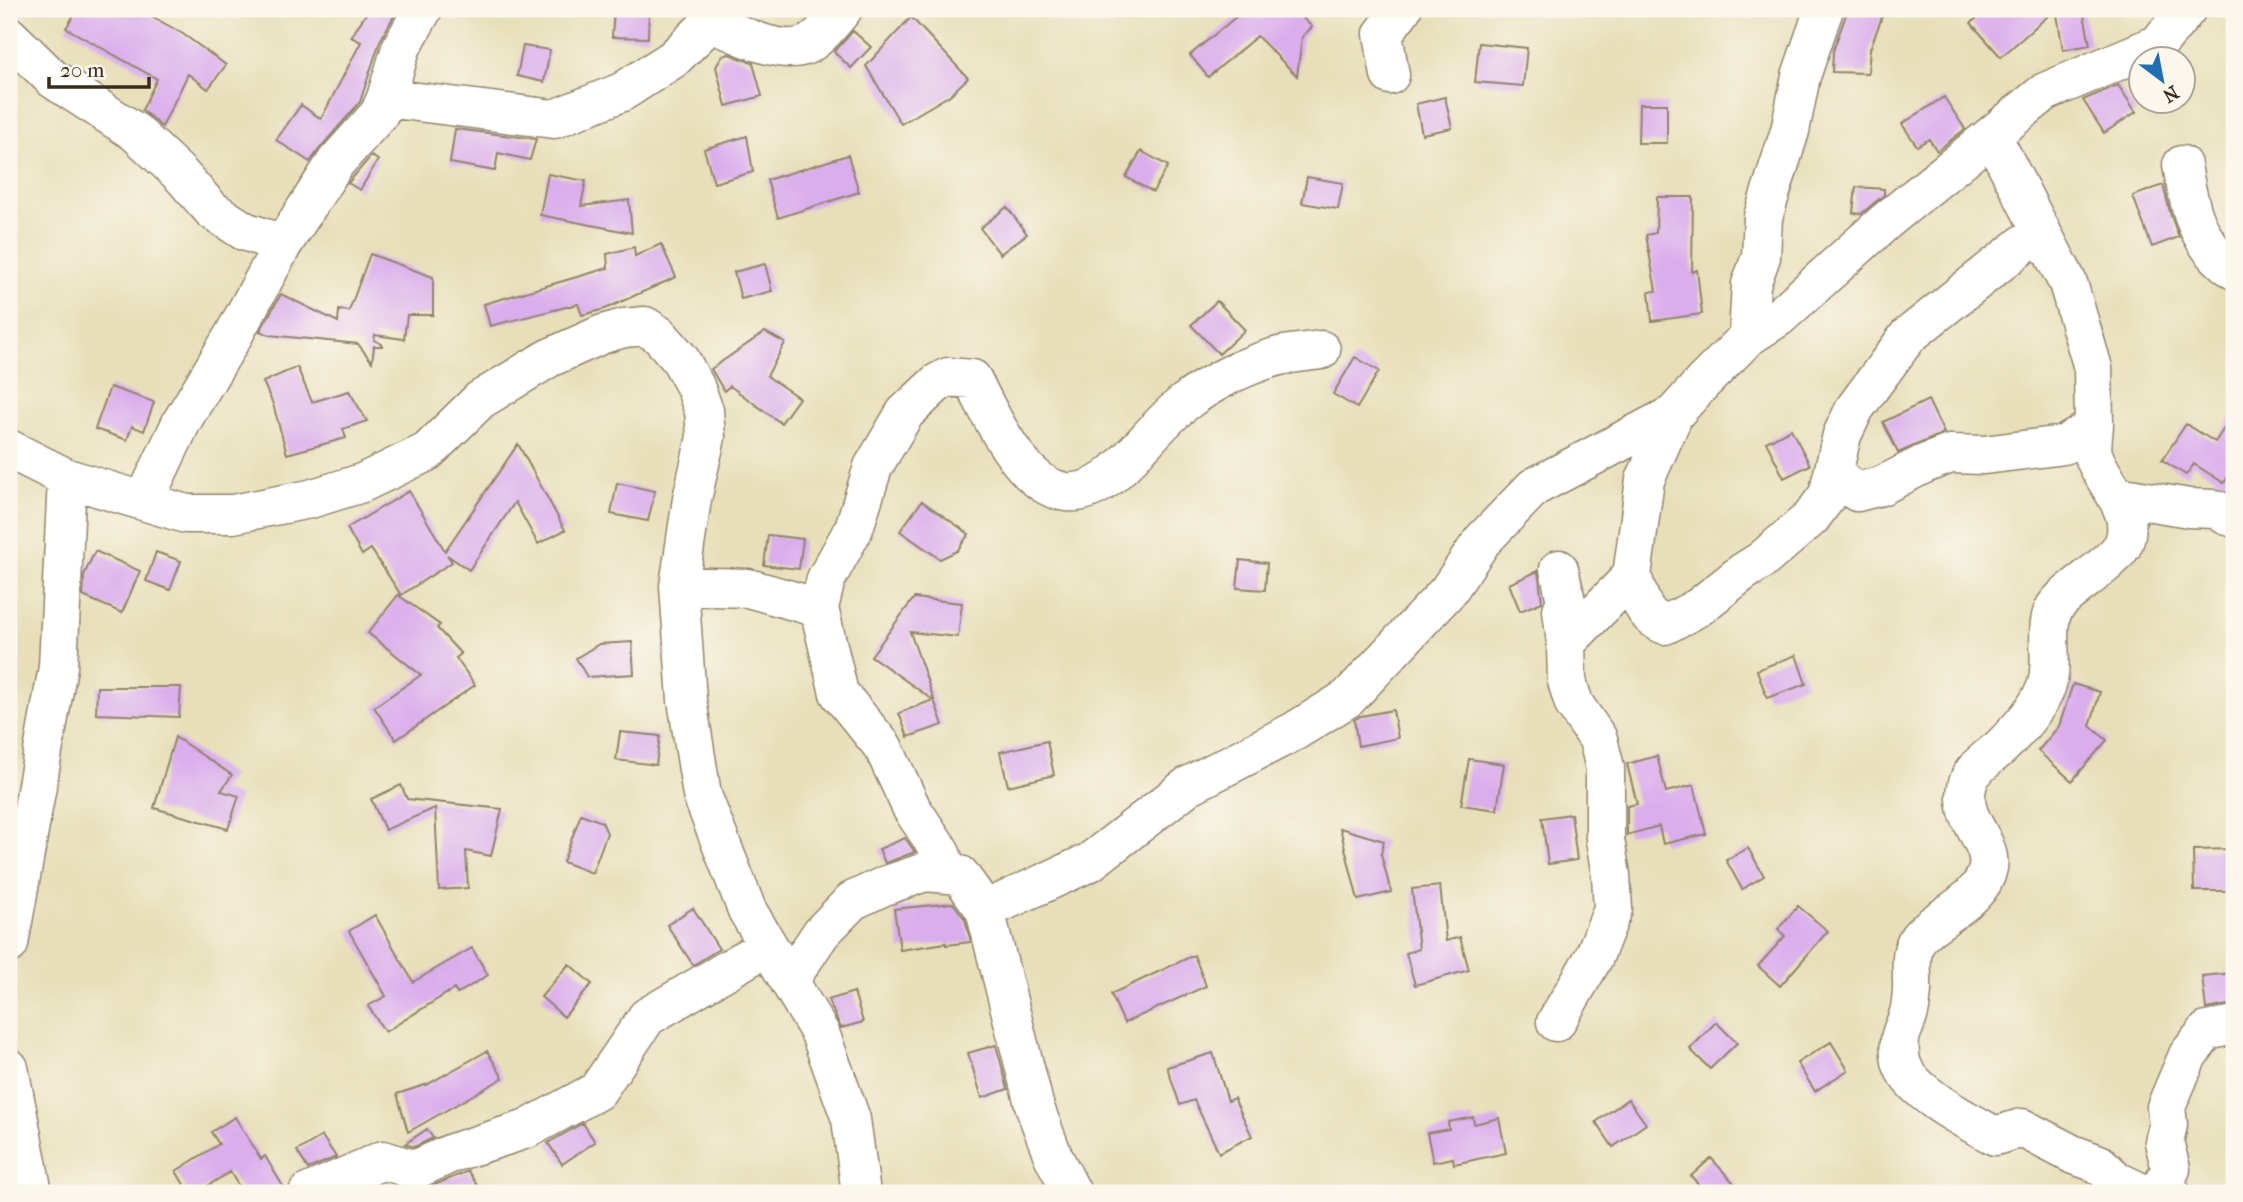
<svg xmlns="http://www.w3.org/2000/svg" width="2243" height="1202" font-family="'IM FELL French Canon',serif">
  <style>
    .building { fill: #daadec }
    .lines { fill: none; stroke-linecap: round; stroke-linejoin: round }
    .minor-casing { stroke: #91846c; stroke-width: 41 }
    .minor { stroke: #fff; stroke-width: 38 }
  </style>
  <rect width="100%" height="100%" fill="#fbf7ec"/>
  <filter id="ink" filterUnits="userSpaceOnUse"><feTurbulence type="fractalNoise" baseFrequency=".0143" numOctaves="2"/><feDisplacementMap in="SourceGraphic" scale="14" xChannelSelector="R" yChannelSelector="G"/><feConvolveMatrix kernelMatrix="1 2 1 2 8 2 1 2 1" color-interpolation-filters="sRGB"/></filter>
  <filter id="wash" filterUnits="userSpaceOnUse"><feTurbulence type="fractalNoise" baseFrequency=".00686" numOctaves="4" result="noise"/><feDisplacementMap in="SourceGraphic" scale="28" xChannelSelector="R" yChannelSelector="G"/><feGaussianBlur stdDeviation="1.57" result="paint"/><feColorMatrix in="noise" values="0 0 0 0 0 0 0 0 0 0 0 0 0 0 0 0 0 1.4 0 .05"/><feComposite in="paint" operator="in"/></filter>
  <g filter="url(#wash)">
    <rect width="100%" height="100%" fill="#e7dfb9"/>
    <g id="blocks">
      <path class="building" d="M78,9H139L183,34L226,65L208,89L188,74L162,127L142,110L157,79L66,28Z
        M369,9H387L395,14L380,41L360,102L320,148L310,162L276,140L301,105L321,119L361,42L351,37Z
        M614,9H649L648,38L612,37Z
        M1229,9H1294L1312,27L1302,37L1297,76L1257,36L1208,77L1190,55L1237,16Z
        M1848,9H1885L1870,49L1868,73L1832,72L1833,51Z
        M1987,9H2083L2090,45L2063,50L2056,9L2001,57L1971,23Z
        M911,17L968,78L950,95L901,124L866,66Z
        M853,31L871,47L851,68L834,52Z
        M1479,43L1527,48L1523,86L1475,82Z
        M523,46L550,50L544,82L517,76Z
        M729,54L753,63L762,96L726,106L716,67L722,56Z
        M2118,85L2136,112L2104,133L2083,100Z
        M1445,97L1452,128L1422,134L1416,104Z
        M1944,97L1965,129L1937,151L1929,139L1917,146L1902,124Z
        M1639,104H1667V143H1638Z
        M455,129L536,139L530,160L498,153L495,171L450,163Z
        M747,136L753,172L714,183L704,149Z
        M1141,151L1168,166L1153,192L1126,177Z
        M848,155L859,192L778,218L767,180Z
        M371,156L378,160L360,190L348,183Z
        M548,174L586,181L581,206L629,200L632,233L540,215Z
        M1307,177L1343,183L1338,209L1302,203Z
        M2163,185L2171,216L2179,237L2152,247L2133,196Z
        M1856,187L1884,189V195L1861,214L1853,213Z
        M1657,197H1693L1692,272L1697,270L1702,314L1652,321L1649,292L1656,291L1646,235L1656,233Z
        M1007,207L1027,234L1000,254L980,228Z
        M661,244L676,277L605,309L582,315L578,304L490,326L484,304L608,268L607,254L634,247L635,256Z
        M370,254L433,277V315H407L404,339L375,335L374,340L382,344V346H374L372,362L358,344L269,335L260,331L281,294L338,322L339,310L349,311Z
        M765,264L772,291L741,299L734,272Z
        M1217,301L1245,330L1219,354L1191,325Z
        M765,332L785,343L767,376L799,398L781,423L730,386L724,391L711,369Z
        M1355,357L1379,371L1357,408L1333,394Z
        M297,367L312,402L349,391L367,421L343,429L346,438L287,454L273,404L263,382Z
        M110,387L154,402L144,431L132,426L127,440L95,429Z
        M1928,400L1944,433L1898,453L1883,422Z
        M2234,413V467L2224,483L2194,464L2186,475L2162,460L2186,424L2215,442Z
        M1791,429L1810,465L1784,478L1766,442Z
        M518,444L565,530L538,544L515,502L469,570L447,555L452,562L401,595L371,549L362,555L347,528L409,491L445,551Z
        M617,483L655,491L648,521L611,514Z
        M922,501L969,534L957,551L940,559L900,531Z
        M768,535L803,539L799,569L764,565Z
        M95,551L140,571L122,613L83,596L84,575Z
        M156,552L181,561L170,590L146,581Z
        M1240,560L1267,563L1265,590L1237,588Z
        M1538,571L1542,602L1520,611L1509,584Z
        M398,595L440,625L437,628L461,654L456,658L475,685L396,740L374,707L421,675L368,633Z
        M914,598L962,603L958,637L910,632L943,725L908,737L899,713L933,700L871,656Z
        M632,642L634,674L587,677L576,658L599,644Z
        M1796,655L1806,684L1767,698L1757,670Z
        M2073,684L2100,692L2090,726L2107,740L2072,781L2038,751L2059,726Z
        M97,687H181L179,717L96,714Z
        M1393,710L1398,738L1358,746L1354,720L1361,716Z
        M620,732L660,736L656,765L616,760Z
        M175,737L232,775L221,791L239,796L228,829L154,808Z
        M1047,741L1054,775L1008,786L1000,752Z
        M1657,756L1666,792L1694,785L1706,834L1663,844L1659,826L1627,835V806L1637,804L1627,764Z
        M1469,759L1504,764L1497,810L1461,805Z
        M401,785L407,799L502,809L491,856L466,851L468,888L439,890L435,808L385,830L371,799Z
        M581,814L602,822L607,833L592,873L563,862Z
        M1571,814L1577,860L1548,864L1542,818Z
        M1340,828L1384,841L1381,854L1391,892L1358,900Z
        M905,838L915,852L885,863L879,849Z
        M1748,848L1764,876L1742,889L1726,860Z
        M2232,849V891H2194L2193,850Z
        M1440,886L1446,941L1460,937L1469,970L1415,985L1406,953L1419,949L1412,889Z
        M953,903L965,919L971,942L946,945V943L900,950L894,909Z
        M1798,906L1828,931L1780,986L1758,966L1785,936L1778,929Z
        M693,908L719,949L693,965L667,925Z
        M375,915L413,982L472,948L488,975L457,994L454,989L385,1032L368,1006L386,996L349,931Z
        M1194,955L1206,986L1124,1023L1111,994Z
        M569,964L592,984L564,1017L541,997Z
        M2234,973V1004L2206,1009L2202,976Z
        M854,992L863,1022L841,1028L828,1000Z
        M1716,1022L1737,1043L1710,1069L1690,1049Z
        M1831,1042L1848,1070L1815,1091L1797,1063Z
        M996,1045L1008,1089L982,1098L968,1053Z
        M487,1051L503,1078L408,1132L397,1094L428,1084Z
        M1213,1053L1228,1101L1234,1098L1252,1136L1219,1153L1194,1100L1180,1105L1167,1067Z
        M1628,1099L1646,1124L1613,1147L1596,1122Z
        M235,1117L261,1159L265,1156L287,1193H243L230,1172L196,1193H189L176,1171L219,1144L211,1132Z
        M1473,1117L1474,1124L1499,1118L1506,1153L1454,1164L1453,1158L1433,1162L1427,1133L1449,1129L1448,1122Z
        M583,1123L595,1142L562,1164L548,1143Z
        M427,1129L433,1138L414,1147L405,1144Z
        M322,1136L336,1157L308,1169L297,1151Z
        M1711,1158L1743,1193H1706L1691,1176Z
        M468,1171L482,1193H377L392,1186L408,1191L423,1190Z"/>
    </g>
  </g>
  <g filter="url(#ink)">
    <use href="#blocks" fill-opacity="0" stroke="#91846c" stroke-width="2"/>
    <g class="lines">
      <g class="minor-casing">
        <path id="minor" d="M711,22C735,33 778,55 804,46C817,42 835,19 843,9
          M9,36L53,79L135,132L180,174L212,210L244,231L283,244
          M1390,75L1383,34L1402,9
          M386,98L554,119L622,92L673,59L711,22L717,9
          M2182,165C2189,207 2197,245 2234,270
          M1748,337L1751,284L1761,257L1763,217L1790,131L1801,76L1824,9
          M2094,423C2094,432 2091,445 2093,454C2102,483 2136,509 2124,542C2117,561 2073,586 2058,603C2040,623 2057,663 2045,690C2036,710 2018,730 2003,745C1992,756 1972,767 1968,783C1957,820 1993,839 1988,868C1982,899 1943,914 1922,934C1907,948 1913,972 1912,990C1911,999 1911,1008 1908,1016C1906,1024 1900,1033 1900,1041C1899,1048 1900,1061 1903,1067C1914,1094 1970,1122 1995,1136L2022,1128L2072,1154L2099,1164L2117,1181L2140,1192L2155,1193L2163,1184L2171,1193
          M9,449L67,478L186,514H233L310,499L362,483L427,452L480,400L549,358L603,334L624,328L645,326L659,335L680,359L695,386L704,411L706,437L692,499L679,586L687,700L702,795L747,910L820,1033L851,1119L861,1193
          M1834,474L1857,492L1881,486L1924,464L1950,454L1984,455L2064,445L2084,433L2094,423L2093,368L2068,283L1992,136
          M2117,496L2189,508L2215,509L2234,518
          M144,501L182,421L233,336L283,244L336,162L379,114L386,98L401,48L423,9
          M1559,569L1566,601L1562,610L1566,643
          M1632,576C1640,598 1642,616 1665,625L1699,607L1743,572L1762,560L1811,518L1828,495L1842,435L1855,408L1908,336L2041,230
          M679,586L748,588L819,608
          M949,874L940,851L912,809L883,747L839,693L819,608L826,579L854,528L873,467L905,413L937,383L948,377L972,379C997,426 1039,530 1108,478C1136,456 1156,425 1184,403C1211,382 1246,365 1279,356C1292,353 1307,352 1321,350
          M985,910L1035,1108L1053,1156L1072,1193
          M9,944L58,667L67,478
          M789,981L821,933L852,901L884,886L925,872L960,875L985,910L1090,862L1188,786L1295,731L1348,698L1448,591L1482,541L1534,487L1674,414
          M1556,1022L1594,957L1613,909L1611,875L1605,840V768L1598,739L1574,704L1567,681L1566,643L1632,576L1645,480L1674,414L1703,382L1748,337L1779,317L1886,221L2045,92L2158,44L2187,9
          M9,1068L33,1193
          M2163,1184L2171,1169L2164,1142L2168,1125L2166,1107L2188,1055L2207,1031L2234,1025
          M308,1193L383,1160L415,1170L452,1153L527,1129L597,1091L647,1017L768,946"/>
      </g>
      <use href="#minor" class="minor"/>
    </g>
  </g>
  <rect width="2243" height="1202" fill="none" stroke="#fbf7ec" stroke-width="35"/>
  <g transform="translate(2162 80) rotate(148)"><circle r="33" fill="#fbf7ec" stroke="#aea59a" stroke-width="2"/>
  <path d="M0-5L12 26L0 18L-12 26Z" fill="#1f6fb2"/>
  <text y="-10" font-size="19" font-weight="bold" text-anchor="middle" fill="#3b2a1e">N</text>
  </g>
  <path d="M49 77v10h100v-10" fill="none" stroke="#3b2a1e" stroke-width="3.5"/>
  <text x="60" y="77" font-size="21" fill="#3b2a1e" stroke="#fbf7ec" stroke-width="5" paint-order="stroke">20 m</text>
</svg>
